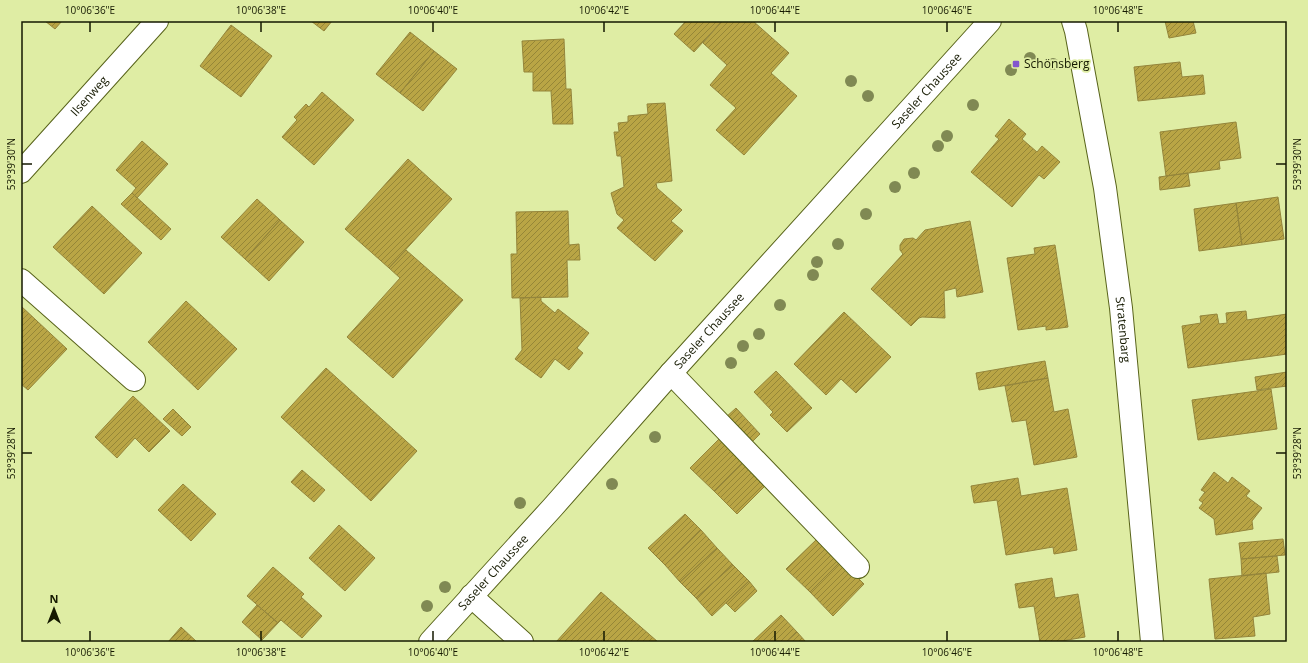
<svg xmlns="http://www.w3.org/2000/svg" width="1308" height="663" font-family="'Open Sans',sans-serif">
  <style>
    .building { fill: url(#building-hatch); stroke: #94853b }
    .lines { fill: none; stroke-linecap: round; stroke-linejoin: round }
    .minor-casing { stroke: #58631a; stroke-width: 24 }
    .major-casing { stroke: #58631a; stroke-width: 24 }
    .minor { stroke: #fff; stroke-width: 22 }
    .major { stroke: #fff; stroke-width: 22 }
    .tree { fill: #808953 }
    .ticks { fill: none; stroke: #151900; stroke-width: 1.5 }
    .poi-dot { fill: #8255ce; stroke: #dfeda4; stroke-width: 1.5 }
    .labels { text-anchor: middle; stroke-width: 3.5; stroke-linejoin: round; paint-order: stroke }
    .poi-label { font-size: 12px; fill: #151900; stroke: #dfeda4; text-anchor: start }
    .street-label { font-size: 12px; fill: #151900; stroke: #dfeda4 }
    .neatline { fill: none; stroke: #151900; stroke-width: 1.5 }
    .ticks-label { font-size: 10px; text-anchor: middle; fill: #151900 }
  </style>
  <defs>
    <pattern id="building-hatch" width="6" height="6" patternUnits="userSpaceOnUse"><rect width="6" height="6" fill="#b9a545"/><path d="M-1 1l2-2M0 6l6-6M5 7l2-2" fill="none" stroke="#958637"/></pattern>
  </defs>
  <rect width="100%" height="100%" fill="#dfeda4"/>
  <path class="building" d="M45,21H62L55,29Z
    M311,21H332L324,31Z
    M686,21H722L694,52L674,34Z
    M722,21H753L789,53L771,73L797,96L744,155L716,130L736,108L710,85L727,65L703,43Z
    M1165,21H1193L1196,33L1169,38Z
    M231,25L272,56L241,97L200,66Z
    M410,32L434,51L400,93L376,74Z
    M564,39L566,89H571L573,124H553L551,91H533V72H524L522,41Z
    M434,51L457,69L423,111L400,93Z
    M1180,62L1182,77L1203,75L1205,94L1138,101L1134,67Z
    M322,92L354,120L314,165L282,137L297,120L294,117L306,104L309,107Z
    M665,103L672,181L656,183L657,188L682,210L671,221L683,231L655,261L617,228L624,220L617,214L611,193L624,187L621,156H617L614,132H619L618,123L628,122V116L648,114L647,104Z
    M1009,119L1026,134L1022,139L1037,152L1042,146L1060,162L1044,179L1039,175L1012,207L971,172L999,139L995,136Z
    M1236,122L1241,158L1219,161L1220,169L1166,176L1160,132Z
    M142,141L168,164L137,198L132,193L136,188L116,170Z
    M408,159L452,199L389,268L345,229Z
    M1188,173L1190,186L1160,190L1159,177Z
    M132,193L171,229L161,240L121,204Z
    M1278,197L1284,239L1242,245L1236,203Z
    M257,199L280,220L245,259L221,237Z
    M1236,203L1242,245L1199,251L1194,209Z
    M92,206L142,253L104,294L53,247Z
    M568,211L569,245L579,244L580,260H567L568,297L512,298L511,254H517L516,212Z
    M280,220L304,242L269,281L245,259Z
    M970,221L983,292L957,297L956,288L944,291L945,318L922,317L919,318L911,326L871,289L903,254L900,250V245L904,239L913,238L916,240L925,230Z
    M1055,245L1068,327L1046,330V326L1018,330L1007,258L1035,254L1034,248Z
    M406,250L463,300L393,378L347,337L400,278L389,268Z
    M541,297V301L555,313L558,309L589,333L577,348L583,353L569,370L555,359L541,378L515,359L522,350L520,298Z
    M186,301L237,349L198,390L148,342Z
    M21,306L67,349L28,390L21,384Z
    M1246,311L1247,320L1287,314V354L1188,368L1182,326L1201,323L1200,316L1217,314L1219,324L1227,323L1226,313Z
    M844,312L891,357L856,393L841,379L826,395L794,364Z
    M1045,361L1048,378L979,390L976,373Z
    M326,368L417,451L371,501L281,417Z
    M776,371L812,408L787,432L770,415L773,412L754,392Z
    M1287,372V386L1257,390L1255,377Z
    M1048,378L1054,412L1068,409L1077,457L1034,465L1026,420L1012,422L1005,386Z
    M1271,389L1277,429L1198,440L1192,400Z
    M133,396L170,431L149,452L135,438L117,458L95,437Z
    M736,408L760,434L750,444L725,418Z
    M173,409L191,427L182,436L163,419Z
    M721,437L744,461L714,491L690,468Z
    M744,461L767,484L737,514L714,491Z
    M302,470L325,490L314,502L291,482Z
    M1214,472L1228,483L1232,477L1250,491L1246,496L1262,508L1252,521L1253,529L1216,535L1214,519L1199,508L1203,503L1199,500L1205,492L1201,490Z
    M1018,478L1021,496L1067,488L1077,550L1054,554L1053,547L1006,555L997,500L974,503L971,486Z
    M183,484L216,514L191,541L158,510Z
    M685,514L701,530L665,565L648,548Z
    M339,525L375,558L345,591L309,558Z
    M701,530L717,548L680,582L665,565Z
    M818,538L841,561L810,592L786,569Z
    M1283,539L1285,555L1241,559L1239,543Z
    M717,548L733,565L696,598L680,582Z
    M1277,556L1279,572L1242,576L1241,559Z
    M841,561L864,584L833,616L810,592Z
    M733,565L749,581L712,616L696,598Z
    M273,567L304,594L301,597L322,616L302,638L281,620L278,623L247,596Z
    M1266,573L1270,614L1253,617L1255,636L1215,639L1209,579Z
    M1052,578L1055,598L1078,594L1085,637L1056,642H1040L1034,606L1019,608L1015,584Z
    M749,581L757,591L735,612L726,603Z
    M601,592L658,642H556Z
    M257,605L278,623L262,640L242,622Z
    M781,615L797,632L786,642H752Z
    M181,627L197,642H168Z
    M797,632L806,642H786Z"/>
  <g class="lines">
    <g class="minor-casing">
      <g id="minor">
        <path id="s1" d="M1073,21L1076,31L1105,188L1121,308L1152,642"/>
        <path id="s2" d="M21,172L157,21"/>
        <path d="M21,280L134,380"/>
        <path d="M671,373L858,567"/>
        <path d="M471,596L522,642"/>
      </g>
    </g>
    <g class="major-casing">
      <g id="major">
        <path id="s3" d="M430,642L553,507L671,373L990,21"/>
      </g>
    </g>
    <use href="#minor" class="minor"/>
    <use href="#major" class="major"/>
  </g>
  <g class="tree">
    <circle cx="1030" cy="58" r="6"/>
    <circle cx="1053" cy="64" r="6"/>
    <circle cx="1011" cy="70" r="6"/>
    <circle cx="851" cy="81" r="6"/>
    <circle cx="868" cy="96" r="6"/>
    <circle cx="973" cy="105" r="6"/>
    <circle cx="947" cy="136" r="6"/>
    <circle cx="938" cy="146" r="6"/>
    <circle cx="914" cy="173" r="6"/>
    <circle cx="895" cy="187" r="6"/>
    <circle cx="866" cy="214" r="6"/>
    <circle cx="838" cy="244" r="6"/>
    <circle cx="817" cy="262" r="6"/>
    <circle cx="813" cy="275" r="6"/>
    <circle cx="780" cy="305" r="6"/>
    <circle cx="759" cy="334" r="6"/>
    <circle cx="743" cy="346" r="6"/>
    <circle cx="731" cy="363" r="6"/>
    <circle cx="655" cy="437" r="6"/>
    <circle cx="612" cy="484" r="6"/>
    <circle cx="520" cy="503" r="6"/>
    <circle cx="445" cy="587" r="6"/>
    <circle cx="427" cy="606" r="6"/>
  </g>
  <path class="ticks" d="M90,22V32M261,22V32M433,22V32M604,22V32M775,22V32M947,22V32M1118,22V32M22,164H32M1276,164H1286M22,453H32M1276,453H1286M90,631V641M261,631V641M433,631V641M604,631V641M775,631V641M947,631V641M1118,631V641"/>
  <rect class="poi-dot" x="1012" y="60" width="8" height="8" rx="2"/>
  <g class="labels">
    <g class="poi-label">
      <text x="1024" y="68">Schönsberg</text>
    </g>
    <g class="street-label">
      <text dy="4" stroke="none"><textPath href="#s3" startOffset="742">Saseler Chaussee</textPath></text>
      <text dy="4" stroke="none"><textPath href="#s2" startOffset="102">Ilsenweg</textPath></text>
      <text dy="4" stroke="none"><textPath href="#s1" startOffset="313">Stratenbarg</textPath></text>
      <text dy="4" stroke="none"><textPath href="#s3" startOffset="418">Saseler Chaussee</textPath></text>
      <text dy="4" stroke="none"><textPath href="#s3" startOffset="94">Saseler Chaussee</textPath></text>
    </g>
  </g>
  <rect width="1308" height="663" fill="none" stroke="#dfeda4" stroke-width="44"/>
  <g transform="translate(54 609)" stroke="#dfeda4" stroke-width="3" paint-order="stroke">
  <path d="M0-3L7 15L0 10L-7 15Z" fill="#151900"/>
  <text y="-6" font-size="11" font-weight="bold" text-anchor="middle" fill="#151900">N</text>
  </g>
  <rect x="22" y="22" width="1264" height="619" class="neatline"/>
  <g class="ticks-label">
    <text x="90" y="14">10°06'36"E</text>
    <text x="261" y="14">10°06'38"E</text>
    <text x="433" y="14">10°06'40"E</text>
    <text x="604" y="14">10°06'42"E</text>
    <text x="775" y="14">10°06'44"E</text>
    <text x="947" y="14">10°06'46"E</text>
    <text x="1118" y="14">10°06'48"E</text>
    <text transform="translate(11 164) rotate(-90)" y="4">53°39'30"N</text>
    <text transform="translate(1297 164) rotate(-90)" y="4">53°39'30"N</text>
    <text transform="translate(11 453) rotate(-90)" y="4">53°39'28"N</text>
    <text transform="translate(1297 453) rotate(-90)" y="4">53°39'28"N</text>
    <text x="90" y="656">10°06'36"E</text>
    <text x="261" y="656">10°06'38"E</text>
    <text x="433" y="656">10°06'40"E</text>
    <text x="604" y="656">10°06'42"E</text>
    <text x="775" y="656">10°06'44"E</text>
    <text x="947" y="656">10°06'46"E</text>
    <text x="1118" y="656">10°06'48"E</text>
  </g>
</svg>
